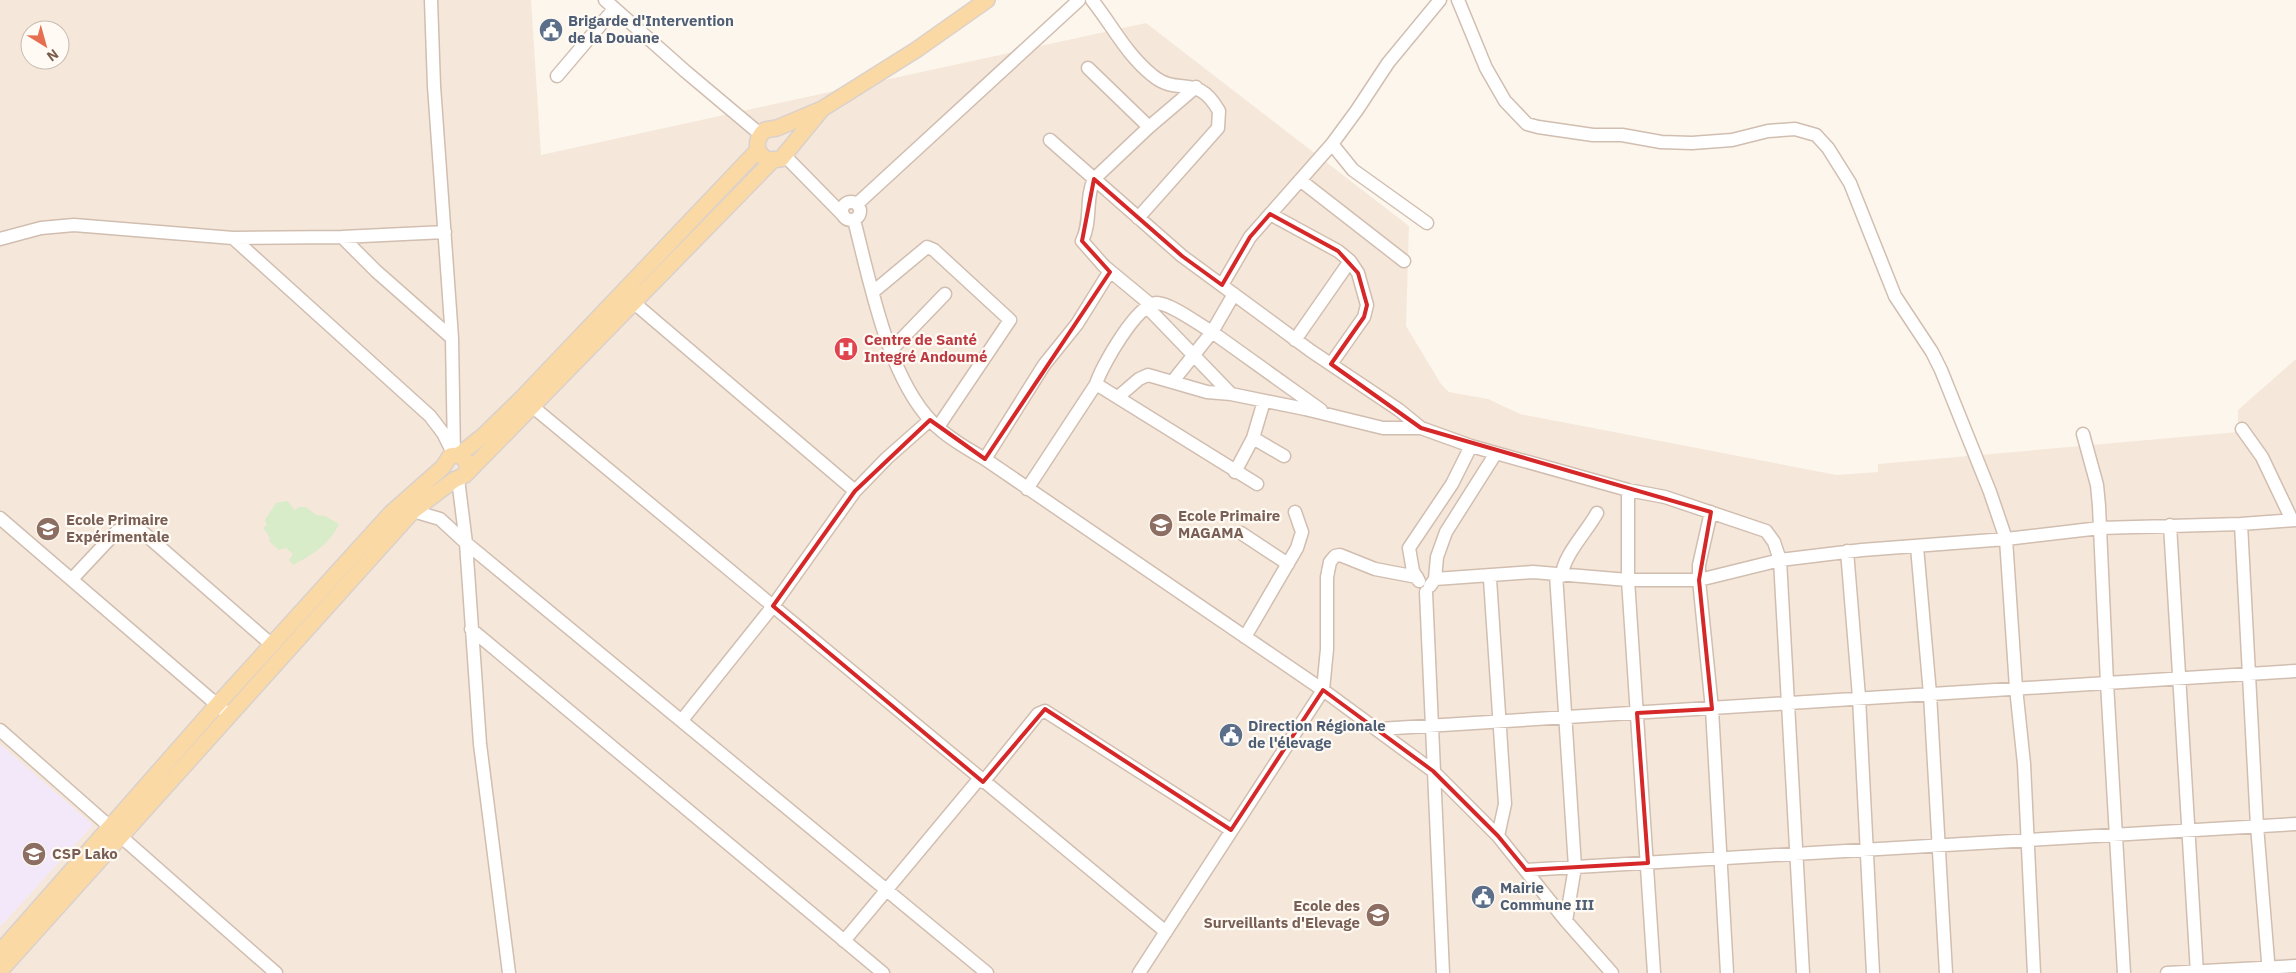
<svg xmlns="http://www.w3.org/2000/svg" width="2296" height="973" font-family="'IBM Plex Sans',sans-serif">
  <style>
    .residential { fill: #f5e8da; fill-rule: evenodd }
    .education { fill: #f3e8fa }
    .green { fill: #d8ecc9 }
    .lines { fill: none; stroke-linecap: round; stroke-linejoin: round }
    .minor-casing { stroke: #d1beb0; stroke-width: 15 }
    .major-casing { stroke: #dad1cd; stroke-width: 18 }
    .minor { stroke: #fff; stroke-width: 12 }
    .major { stroke: #fbd9a5; stroke-width: 15 }
    .marked { fill: none; stroke: #d62828; stroke-width: 4; stroke-linejoin: round }
    .labels { text-anchor: middle; stroke-width: 4.5; stroke-linejoin: round; paint-order: stroke }
    .service-label { font-size: 15px; font-weight: bold; fill: #4e5e75; stroke: #fffaf3; text-anchor: start }
    .health-label { font-size: 15px; font-weight: bold; fill: #be3a42; stroke: #fffaf3; text-anchor: start }
    .education-label { font-size: 15px; font-weight: bold; fill: #785e54; stroke: #fffaf3; text-anchor: start }
  </style>
  <rect width="100%" height="100%" fill="#fdf6ec"/>
  <path class="residential" d="M0,0H531L541,155L1146,23L1409,226L1406,326L1441,384L1449,392L1488,399L1520,414L1837,475L1878,472V464L2238,432V410L2296,359V973H0ZM30,30H60V60H30Z"/>
  <path class="education" d="M0,744L93,825L0,927Z"/>
  <path class="green" d="M287,501L295,510L299,507H306L316,515L325,516L339,524C330,544 312,555 293,565L289,560L293,554L286,548L279,550L270,542L269,536L263,528L267,525L265,520L276,503Z"/>
  <g class="lines">
    <g class="minor-casing">
      <path id="minor" d="M431,0L434,86L452,338L454,455
        M605,0L685,71L760,134
        M1092,0C1112,25 1126,54 1152,75C1179,98 1196,71 1219,111L1218,128L1138,218
        M1458,0L1486,68L1505,101L1527,124L1538,127L1593,135H1622L1661,142L1692,143L1732,140L1768,131L1795,129L1816,135L1828,148L1850,183L1895,296L1932,352L1941,370L1990,492L2006,539L2016,688L2024,764L2034,973
        M1088,68L1149,127
        M557,76L614,9
        M1050,140L1182,256L1311,351L1399,410L1421,428L1471,446L1628,490L1665,497L1766,531L1774,542L1780,560L1803,973
        M1332,144L1353,170L1427,223
        M785,156L844,216
        M1300,180L1404,261
        M842 211a9 9 0 1 1 18 0a9 9 0 1 1-18 0Z
        M857,204L1079,0
        M1270,214L1338,251L1350,261L1358,273L1367,305L1364,317L1331,364
        M854,220C870,281 887,375 932,422C947,437 966,448 985,459L1323,690L1433,771L1498,836L1566,921L1612,973
        M342,237L376,271L452,338
        M233,238L430,416L443,433L452,451
        M0,239L41,228L74,225L233,238L342,237L445,232
        M1222,285L1250,237L1332,144L1357,110L1388,63L1440,0
        M873,292L927,247L934,250L1010,320L938,427
        M633,302L855,491
        M1150,304L1104,266L1082,241C1092,221 1085,198 1094,179L1149,127L1196,87
        M1147,307L1231,394
        M1295,340L1350,261
        M891,350L945,294
        M1173,381L1212,332L1321,410
        M1096,384L1257,484
        M1118,397L1139,379L1148,375L1207,392L1231,394L1305,409L1383,428H1421
        M533,407L1166,932
        M2242,429L2262,457L2292,520
        M2083,434L2097,485L2099,506L2107,683L2124,973
        M1253,438L1284,456
        M985,459L1044,365L1077,324L1110,271
        M1235,472L1253,438L1264,401
        M458,479L466,543L480,744L509,973
        M1027,489L1096,384C1101,367 1138,302 1157,303C1172,304 1198,324 1212,332L1234,294
        M1628,490V580L1654,973
        M413,511L440,519L466,543L987,973
        M1711,512L1699,565V580L1780,560L1862,550L2006,539L2100,528L2241,524L2296,520
        M0,518L229,715
        M2241,524L2257,826L2269,973
        M2170,525L2197,973
        M1241,533L1288,564
        M1917,547L1930,694L1946,973
        M1847,551L1859,697L1873,973
        M1556,574L1575,867L1566,921
        M1487,576L1490,579L1505,804L1498,836
        M1562,576C1562,557 1588,530 1597,513
        M72,579L117,531L130,527L138,528L272,645
        M1435,579L1533,572L1628,580H1699L1712,709L1727,973
        M1419,581L1413,571L1409,548L1452,484L1471,446
        M1430,586L1435,579L1437,557L1446,532L1496,453
        M1426,592L1443,973
        M471,629L883,973
        M1245,637L1297,548L1302,532L1295,512
        M682,720L773,606L855,491L887,458L930,420
        M1379,729L2296,671
        M0,730L276,973
        M983,782L1038,714L1045,711L1231,830
        M1526,870L2296,824
        M844,941L979,779
        M1139,973L1323,690L1327,649V577L1330,562L1335,556L1340,555L1375,569L1417,577
        M2167,973L2296,966"/>
    </g>
    <g class="major-casing">
      <path id="major" d="M822,109L781,159L768,160C755,153 754,140 765,130L777,128L822,109L916,50L987,0
        M459,455L484,435L522,398L758,150
        M0,952L218,704L391,513L443,467L450,456C461,453 469,460 467,472
        M0,971L413,511L454,480L465,475L772,161"/>
    </g>
    <use href="#minor" class="minor"/>
    <use href="#major" class="major"/>
  </g>
  <path class="marked" d="M1094,179L1182,256L1222,285L1250,237L1270,214L1338,251L1358,273L1367,305L1364,317L1331,364L1421,428L1711,512L1699,580L1712,709L1637,713L1648,863L1526,870L1498,836L1433,771L1323,690L1231,830L1045,709L983,782L773,606L855,491L930,420L985,459L1110,272L1082,241Z"/>
  <defs>
    <g id="civic-disc" transform="scale(1.25)"><circle r="9.5" fill="#5c6f8a" stroke="#fffaf3"/><path d="M-.6-6.5H3V-4.5H.6V-3L4-1V1h2V6H-6V1h2V-1L-.6-3ZM-1.2 2.5V6h2.4V2.5Z" fill="#fff"/></g>
    <g id="hospital-disc" transform="scale(1.25)"><circle r="9.5" fill="#e0444e" stroke="#fffaf3"/><path d="M-5-5h3v3.5h4V-5h3V5h-3V1.5h-4V5h-3Z" fill="#fff"/></g>
    <g id="school-disc" transform="scale(1.25)"><circle r="9.5" fill="#8d6e63" stroke="#fffaf3"/><path d="M0-5L7-2L0 1L-7-2ZM-4 1L0 2.5L4 1V4Q0 6-4 4Z" fill="#fff"/></g>
  </defs>
  <g fill-rule="evenodd">
    <use href="#civic-disc" x="551" y="30"/>
    <use href="#hospital-disc" x="846" y="349"/>
    <use href="#school-disc" x="1161" y="525"/>
    <use href="#school-disc" x="48" y="529"/>
    <use href="#civic-disc" x="1231" y="735"/>
    <use href="#school-disc" x="34" y="854"/>
    <use href="#civic-disc" x="1483" y="897"/>
    <use href="#school-disc" x="1378" y="915"/>
  </g>
  <g class="labels">
    <g class="service-label">
      <text x="568" y="26">Brigarde d'Intervention<tspan x="568" dy="17">de la Douane</tspan></text>
      <text x="1248" y="731">Direction Régionale<tspan x="1248" dy="17">de l'élevage</tspan></text>
      <text x="1500" y="893">Mairie<tspan x="1500" dy="17">Commune III</tspan></text>
    </g>
    <g class="health-label">
      <text x="864" y="345">Centre de Santé<tspan x="864" dy="17">Integré Andoumé</tspan></text>
    </g>
    <g class="education-label">
      <text x="1178" y="521">Ecole Primaire<tspan x="1178" dy="17">MAGAMA</tspan></text>
      <text x="66" y="525">Ecole Primaire<tspan x="66" dy="17">Expérimentale</tspan></text>
      <text x="52" y="859">CSP Lako</text>
      <text x="1360" y="911" text-anchor="end">Ecole des<tspan x="1360" dy="17">Surveillants d'Elevage</tspan></text>
    </g>
  </g>
  <g transform="translate(45 45) rotate(143)"><circle r="24" fill="#fffaf3" stroke="#cabbb1"/>
  <path d="M0-4L9 19L0 12L-9 19Z" fill="#e76f51"/>
  <text y="-8" font-size="14" font-weight="bold" text-anchor="middle" fill="#7a5c4d">N</text>
  </g>
</svg>
